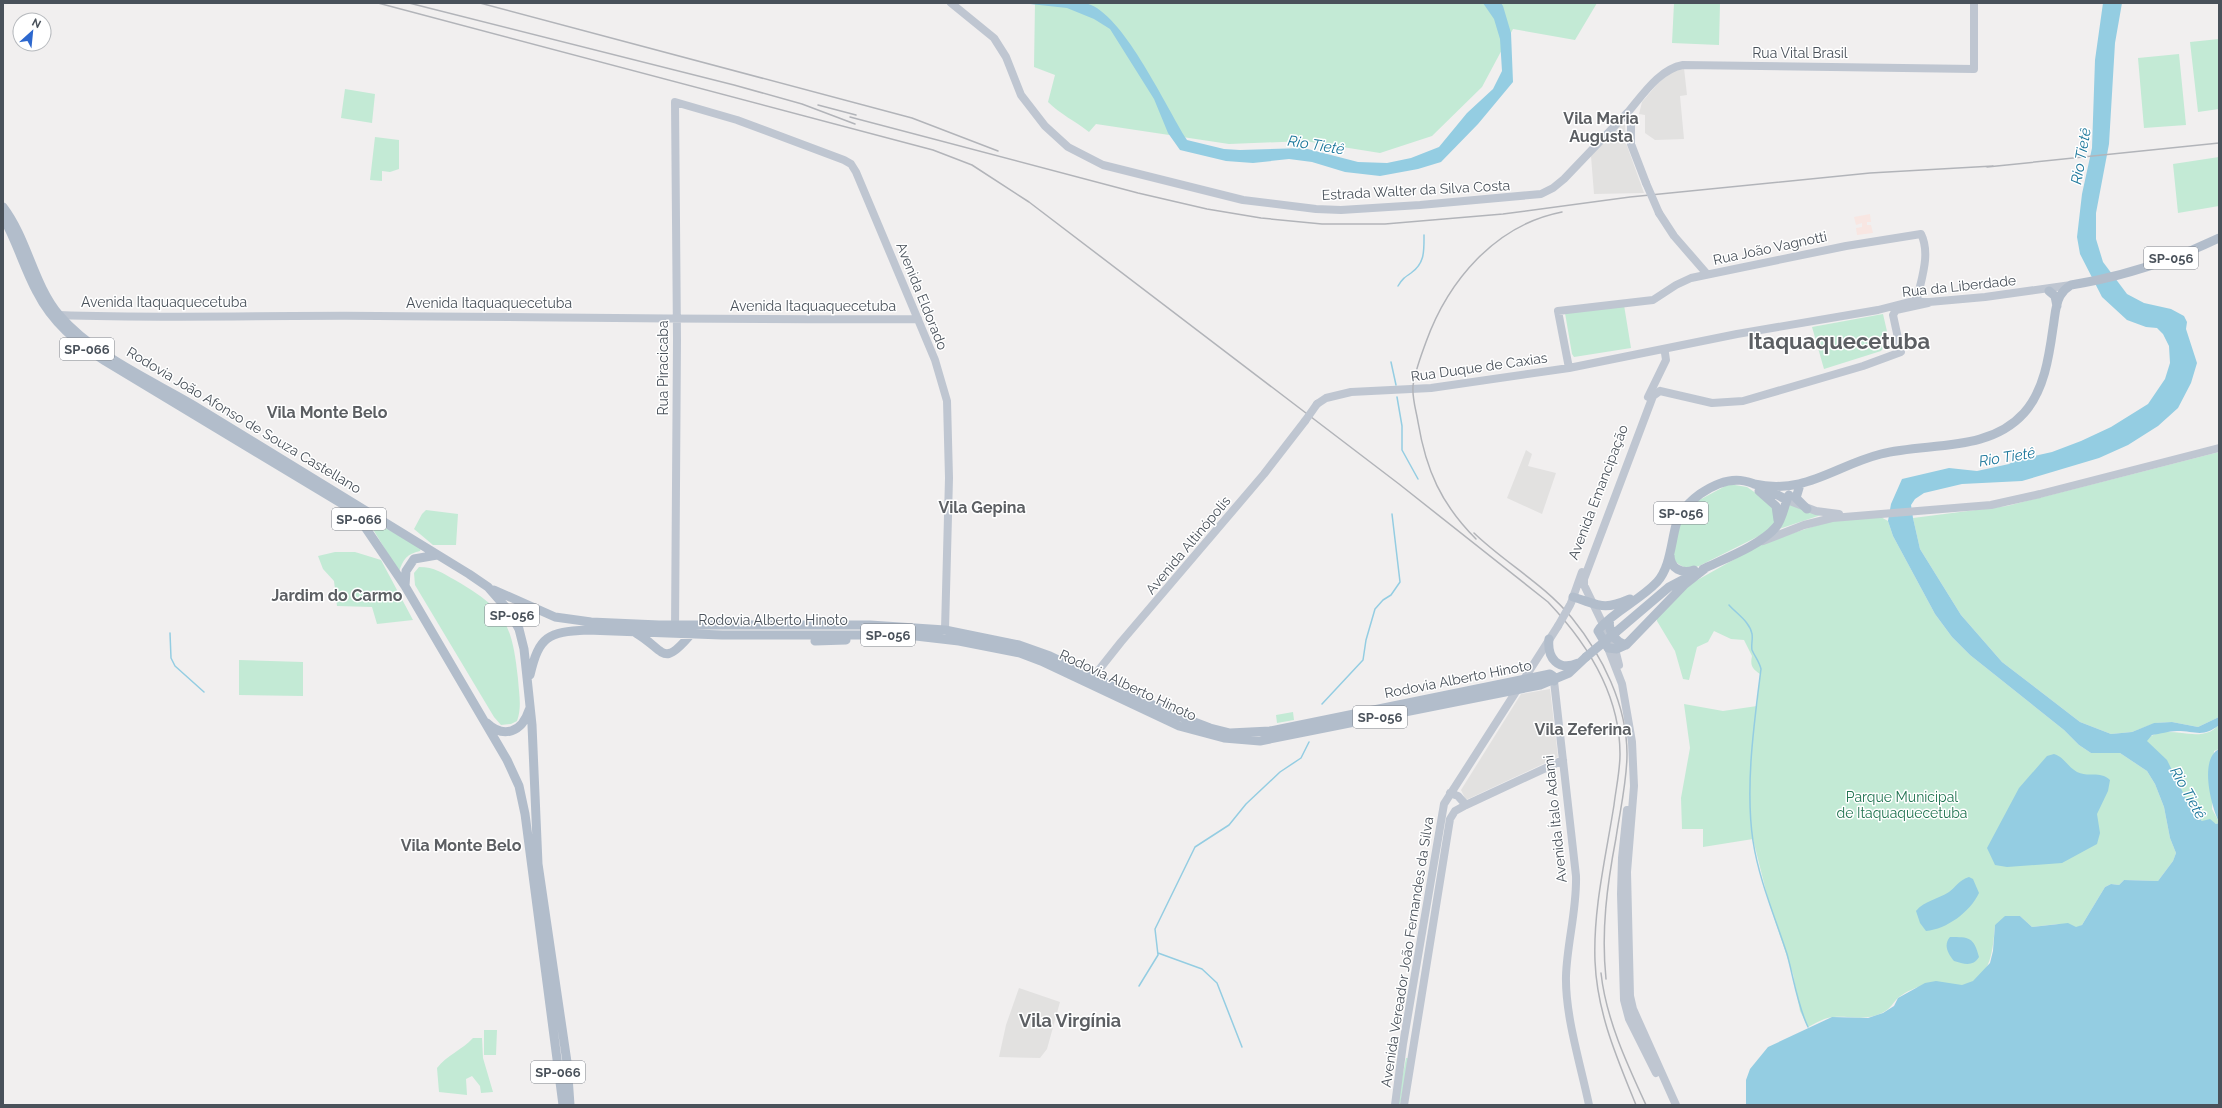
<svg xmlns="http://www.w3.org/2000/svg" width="2222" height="1108" font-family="Raleway,sans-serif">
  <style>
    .education { fill: #e2e1e0 }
    .medical { fill: #f8e6e2 }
    .green { fill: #c3ead5 }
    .water { fill: #94cde2 }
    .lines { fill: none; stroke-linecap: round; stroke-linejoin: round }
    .stream { stroke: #94cde2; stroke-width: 1.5 }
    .secondary { stroke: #bfc6d1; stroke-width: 8 }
    .primary { stroke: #b2bdcb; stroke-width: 9 }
    .rail { stroke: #b2b4b9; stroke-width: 1.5 }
    .secondary-bridge { stroke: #bfc6d1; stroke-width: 8 }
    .primary-bridge { stroke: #b2bdcb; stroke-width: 9 }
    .labels { text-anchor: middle; stroke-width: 3; stroke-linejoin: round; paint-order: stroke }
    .shield { fill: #fff; stroke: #80858c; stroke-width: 1 }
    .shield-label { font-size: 13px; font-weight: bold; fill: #49515a }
    .street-label { font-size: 14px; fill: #49515a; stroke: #fff }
    .park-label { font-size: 14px; fill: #217451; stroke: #fff }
    .water-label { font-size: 15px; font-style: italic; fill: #1c779b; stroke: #fff }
    .quarter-label { font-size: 16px; font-weight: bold; fill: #5c5f63; stroke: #fff }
    .district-label { font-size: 18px; font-weight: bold; fill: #5c5f63; stroke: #fff }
    .town-label { font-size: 22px; font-weight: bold; fill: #5c5f63; stroke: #fff }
  </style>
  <rect width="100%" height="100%" fill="#f1efef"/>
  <path class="education" d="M1684,68L1687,95L1680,96L1684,139L1655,140L1645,133V115L1639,114L1642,102L1659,82L1674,70Z
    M1620,124L1625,125L1626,143L1644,193L1594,194L1591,156Z
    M1526,450L1532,454L1528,466L1556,473L1542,514L1507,498Z
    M1550,689L1558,757L1466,800L1461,790L1521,694Z
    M1019,988L1060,1002L1047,1049L1040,1058L999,1057L1006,1025Z"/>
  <path class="medical" d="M1870,214L1871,222H1867V225H1871L1873,233L1857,235L1856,228L1862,227V223L1856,225L1854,217Z"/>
  <path class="green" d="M1035,3H1597L1575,40L1513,29L1482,87L1432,136L1380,153L1305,141L1229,144L1096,124L1089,132C1075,121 1060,114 1048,102L1055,75L1034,67Z
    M1674,3H1720L1719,45L1672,43Z
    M2219,39V109L2198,112L2190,42Z
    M2179,54L2186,125L2144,128L2138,58Z
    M345,89L375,94L372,123L341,118Z
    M375,137L399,140V169L390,172L382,171V181L370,180Z
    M2219,157V206L2178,213L2173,164Z
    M1624,305L1631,348L1574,357L1572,354L1565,313Z
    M1883,314L1889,340L1881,351L1824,369L1812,327Z
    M2219,452V717L2198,727L2172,722L2155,723L2132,732L2111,734L2080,722L2002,662L1961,615L1920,549L1913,518L2007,506Z
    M1729,484L1747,487L1769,502L1774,506L1776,521L1767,532L1699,566C1687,569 1680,568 1673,558L1679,521L1692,504Z
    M1787,501L1824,514L1779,529Z
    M426,510L458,514L456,545H433L414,529L422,514Z
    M359,513L421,548L420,551C407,554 403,559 399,572L374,531Z
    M1879,516L1888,521L1893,536L1935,614L1952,637L1970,655L2064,730L2079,745L2091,753H2120L2147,771L2155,784L2164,807L2170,838L2176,853L2173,861L2158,881L2124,880L2119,885L2111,884L2105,887L2082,925L2076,928L2058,924L2032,927L2020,916L1995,925C1993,947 1992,980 1963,985C1949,987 1943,979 1924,985C1915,988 1907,991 1899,997C1893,1002 1891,1009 1882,1013C1866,1021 1851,1016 1834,1017C1826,1017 1816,1023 1808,1027L1800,1011L1793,974L1769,903L1753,839L1703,847V829H1682L1681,798L1690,748L1684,704L1723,711L1757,706L1760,674C1752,669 1750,665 1752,656L1744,640L1731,639L1714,631L1708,642L1697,647L1689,680L1683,679L1675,651L1657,621V617L1685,587L1758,546L1777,538L1831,521Z
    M335,552H355L381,560L413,620L377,624L372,607L337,606L334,581L323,569L318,556Z
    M419,567C435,567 442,573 455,580C505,609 512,623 518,679C519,694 522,707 517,721L511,724L501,725L494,717L415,585L414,573Z
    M239,660L303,662V696L239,695Z
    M1293,712L1294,720L1277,723L1276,715Z
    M2219,725V749L2214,751L2212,809L2219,822L2217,824L2202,821L2192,811L2146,740C2164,723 2189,740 2209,732C2213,731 2216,727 2219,725Z
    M484,1030H497L496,1055H484Z
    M473,1038H482L483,1058L493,1092L481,1093L480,1086L472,1076L466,1079L467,1095L439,1092L437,1068C447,1055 462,1050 473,1038Z
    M1406,1058H1409L1400,1105H1397Z"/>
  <path class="water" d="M1021,3C1037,3 1077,0 1091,5C1126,20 1165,105 1187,140L1224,149L1240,150L1304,148L1358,162L1387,163L1411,158L1439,147L1467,113L1493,89L1502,71L1500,39L1494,19L1483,3H1501L1503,6L1511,33L1513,82L1478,124L1441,162L1418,169L1380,176L1345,172L1312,162L1289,159L1253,163L1226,161L1180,150L1168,133L1154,99L1110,29L1094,19L1067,8Z
    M2103,3H2122L2115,43L2109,144L2096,213V239L2103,262L2127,294L2144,303L2171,309L2184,316L2187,322L2186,329L2197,363L2191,383L2178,408L2158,426L2128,445L2099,458L2022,481L1962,484L1924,493L1915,499L1911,505L1913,518L1920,549L1961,615L2002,662L2080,722L2111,734L2132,732L2154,723L2172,722L2198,727L2219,717V725C2203,738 2196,731 2177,731C2169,731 2160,734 2152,735L2147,741L2167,760L2192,811L2202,821L2210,819L2216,824L2219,823V1105H1746V1080L1750,1069L1768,1047L1832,1017L1868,1018L1883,1013L1894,1006L1898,998L1925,983L1936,981L1962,985L1973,981L1990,963L1993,951L1995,925L2005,916H2020L2032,927L2068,923L2076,927L2082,925L2105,887L2111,884L2119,885L2124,880L2158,881L2173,861L2176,853L2170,838L2164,807L2155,784L2147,771L2120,753H2091L2079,745L2064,730L1970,655L1952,637L1935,614L1893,536L1888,521L1891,504L1902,479L1949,468L1977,471L2009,464L2016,460L2052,452L2081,441L2111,427L2148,404L2165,379L2170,363L2169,346L2163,334L2157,328L2146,327L2127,320L2102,297L2080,254L2077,237L2082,194L2092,148L2095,60Z
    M2219,749V822C2211,806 2199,759 2219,749Z
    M2054,754C2064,757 2068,767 2077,772C2089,778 2099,770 2110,780L2108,791L2097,814L2100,833L2097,844L2062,863L2007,867L1995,865L1987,848L2019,788L2047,756Z
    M1969,877L1973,879L1979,893C1970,912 1947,929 1926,931L1920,923L1916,911C1924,901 1938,899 1949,892C1956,887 1959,880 1969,877Z
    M1950,937C1969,937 1974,937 1979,957C1973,967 1964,964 1954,961C1948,954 1943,945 1950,937Z"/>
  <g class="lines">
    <path class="stream" d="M1398,286C1402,279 1405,277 1411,273C1425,263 1424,251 1424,235
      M1391,362L1396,385
      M1397,397L1402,426V450L1418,479
      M1729,605C1737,614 1750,622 1752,634C1753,639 1751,644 1752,650C1755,657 1759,661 1761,669C1754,724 1745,787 1753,841C1759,880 1775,917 1787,954C1794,979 1797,1004 1808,1027
      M170,633L171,658L175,666L204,692
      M1322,704L1363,660L1366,640L1375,609L1383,600L1391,595L1400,582L1392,514
      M1158,953L1202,969L1217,983L1242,1047
      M1139,986L1158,955L1155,929L1195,847L1229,825L1246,804L1280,772L1301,758L1309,742"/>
    <path class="secondary" d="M951,3L994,38L1006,57L1021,95L1045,126L1068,147L1103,165L1243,200L1316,209L1341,210L1420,205L1541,194L1553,188L1564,179L1628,112
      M1629,111C1644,93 1660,69 1683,65L1974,69V3
      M1631,118V144L1646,183
      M1659,213L1674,236L1707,274
      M59,315C165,319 272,315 378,316C558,317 738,320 918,319
      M1569,368L1558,311L1653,300L1676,285L1691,278L1846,246L1921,234C1931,254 1921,279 1917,300
      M1660,391L1712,403L1743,401L1863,366L1901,352L1893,315L1896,310L1928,303
      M1648,397L1666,360L1665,353
      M1317,404L1326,398L1351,392L1431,388L1569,368L1737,334L1878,310L1913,301L1929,302L1985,297L2071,285
      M1787,500L1816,511L1839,514
      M1763,541L1804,525L1832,518L1991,505L2040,494L2219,448
      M1571,603L1582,572
      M675,631L677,339L675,102L737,120L844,160L851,164L856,172L935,360L947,401L949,478L945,630
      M1608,648L1622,684L1632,742L1634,786L1627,872L1630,996L1633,1009L1676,1105
      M1619,665L1615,649L1584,585V579L1653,396L1660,391
      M1554,681L1576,876C1577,910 1567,943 1566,976C1565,1016 1581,1066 1589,1105
      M1093,682L1094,676L1121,642L1264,474L1305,421
      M1450,793L1458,796L1466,805
      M1627,810L1622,858L1621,894L1624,1000L1629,1019L1656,1073
      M1395,1105L1403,1044L1444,804L1558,626
      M1404,1105L1450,819L1455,811L1466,805L1563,760"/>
    <path class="primary" d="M3,207C28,240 33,284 59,315C94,356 153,381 198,408C289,463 379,519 469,574L488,587L509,611L519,629L524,649L532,725L538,864L567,1062L570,1105
      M4,219C17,242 24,268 37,292C52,322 77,343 105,361L344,505L365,527L405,586L507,760L519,786L525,814L563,1105
      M2049,291L2055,296L2057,306
      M1754,484C1805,495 1834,466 1881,454C1928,442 1988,453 2024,413C2044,391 2049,357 2053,328C2055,317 2055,305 2060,296C2063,291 2066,288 2071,285C2121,277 2173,260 2219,238
      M1799,488L1796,498L1807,509
      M1759,491L1776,506L1778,520
      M1670,555C1670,569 1682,574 1694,570
      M1707,567L1684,585L1626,645L1617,649L1608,648L1598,631L1600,628C1616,610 1640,600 1657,582C1670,568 1671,543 1676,525C1680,511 1689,502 1700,494C1736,469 1752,482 1787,500
      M1703,569C1724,559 1761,545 1776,527C1783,518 1784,505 1789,495
      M405,586L406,571L414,559L437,555
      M494,590L555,617L591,622L659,625H870L945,630L1019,645L1050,656L1168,712L1210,728L1230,733L1270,731L1550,674L1553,676L1554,681
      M1573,597C1600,605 1602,611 1630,599
      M1610,619C1607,630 1615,642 1626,645
      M1616,632L1669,587L1688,577
      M636,633C665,650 662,669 691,634
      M1549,639C1547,658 1558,672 1578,663
      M815,641L846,640
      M530,675C539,636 548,632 587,630L722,635H907L959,641L1020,653L1041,661L1179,726L1224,738L1260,741L1540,685L1569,673L1586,657
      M487,723C504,739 522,732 529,710"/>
    <path class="rail" d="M378,3L933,150L972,165L1029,202L1399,484L1548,602C1587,643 1620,695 1620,754C1620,771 1616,788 1614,805C1606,856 1593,909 1595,961C1597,1013 1617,1058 1636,1105
      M409,3L734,85L802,104L855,124
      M480,3L912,118L998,151
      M818,105L856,115
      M850,117L1138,193L1207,209L1261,218L1322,224H1385L1503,214L1630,197L1870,173L1993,166
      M1987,167L2219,143
      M1474,533C1505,563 1544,584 1572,618C1602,655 1627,705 1627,754C1627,782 1620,810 1616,838C1607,885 1601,931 1606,979
      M1476,539C1441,504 1426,470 1418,422C1416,410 1412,398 1413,386C1415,371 1421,356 1426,342C1448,281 1495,225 1562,212
      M1601,973C1606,1019 1627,1064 1646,1105"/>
    <path class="secondary-bridge" d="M1646,183L1659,213
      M1305,421L1317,404
      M1558,626L1570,605"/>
    <path class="primary-bridge" d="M1586,657L1616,632"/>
  </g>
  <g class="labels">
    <g class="shield">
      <rect x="2144" y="247" width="54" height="22" rx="3"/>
      <rect x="60" y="338" width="54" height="22" rx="3"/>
      <rect x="1654" y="502" width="54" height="22" rx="3"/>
      <rect x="332" y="508" width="54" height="22" rx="3"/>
      <rect x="485" y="604" width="54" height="22" rx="3"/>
      <rect x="861" y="624" width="54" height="22" rx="3"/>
      <rect x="1353" y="706" width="54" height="22" rx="3"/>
      <rect x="531" y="1061" width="54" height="22" rx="3"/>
    </g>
    <g class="shield-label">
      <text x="2171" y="263">SP-056</text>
      <text x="87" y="354">SP-066</text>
      <text x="1681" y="518">SP-056</text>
      <text x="359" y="524">SP-066</text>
      <text x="512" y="620">SP-056</text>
      <text x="888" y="640">SP-056</text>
      <text x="1380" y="722">SP-056</text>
      <text x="558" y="1077">SP-066</text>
    </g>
    <g class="street-label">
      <text x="1800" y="58">Rua Vital Brasil</text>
      <text transform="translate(1416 190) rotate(-3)" y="5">Estrada Walter da Silva Costa</text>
      <text transform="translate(1770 248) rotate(-12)" y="5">Rua João Vagnotti</text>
      <text transform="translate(1959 286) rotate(-6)" y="5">Rua da Liberdade</text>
      <text transform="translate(922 296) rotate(68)" y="5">Avenida Eldorado</text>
      <text x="164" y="307">Avenida Itaquaquecetuba</text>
      <text x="489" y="308">Avenida Itaquaquecetuba</text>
      <text x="813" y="311">Avenida Itaquaquecetuba</text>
      <text transform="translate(1479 367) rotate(-8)" y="5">Rua Duque de Caxias</text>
      <text transform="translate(663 368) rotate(-90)" y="5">Rua Piracicaba</text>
      <text transform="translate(244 420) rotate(31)" y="5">Rodovia João Afonso de Souza Castellano</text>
      <text transform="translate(1598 492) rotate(-69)" y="5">Avenida Emancipação</text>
      <text transform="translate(1188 545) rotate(-50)" y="5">Avenida Altinópolis</text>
      <text x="773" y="625">Rodovia Alberto Hinoto</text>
      <text transform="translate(1458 679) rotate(-11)" y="5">Rodovia Alberto Hinoto</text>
      <text transform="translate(1128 685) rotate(25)" y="5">Rodovia Alberto Hinoto</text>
      <text transform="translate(1555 819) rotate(-96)" y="5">Avenida Ítalo Adami</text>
      <text transform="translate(1407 952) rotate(-81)" y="5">Avenida Vereador João Fernandes da Silva</text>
    </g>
    <g class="park-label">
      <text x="1902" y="802">Parque Municipal<tspan x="1902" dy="16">de Itaquaquecetuba</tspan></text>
    </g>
    <g class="water-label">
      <text transform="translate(1316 145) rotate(9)" y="5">Rio Tietê</text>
      <text transform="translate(2081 156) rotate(-80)" y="5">Rio Tietê</text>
      <text transform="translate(2007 457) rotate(-9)" y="5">Rio Tietê</text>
      <text transform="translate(2188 793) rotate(61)" y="5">Rio Tietê</text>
    </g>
    <g class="quarter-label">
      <text x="1601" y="124">Vila Maria<tspan x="1601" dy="18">Augusta</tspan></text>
      <text x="327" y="418">Vila Monte Belo</text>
      <text x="982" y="513">Vila Gepina</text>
      <text x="337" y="601">Jardim do Carmo</text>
      <text x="1583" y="735">Vila Zeferina</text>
      <text x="461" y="851">Vila Monte Belo</text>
    </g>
    <g class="district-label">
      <text x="1070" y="1027">Vila Virgínia</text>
    </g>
    <g class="town-label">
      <text x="1839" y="349">Itaquaquecetuba</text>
    </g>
  </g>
  <rect width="2222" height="1108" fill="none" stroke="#49515a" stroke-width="8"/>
  <g transform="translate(32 32) rotate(27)"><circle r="19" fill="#ffffff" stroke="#b6b9bd"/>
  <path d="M0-3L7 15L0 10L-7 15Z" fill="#2d68ce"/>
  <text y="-6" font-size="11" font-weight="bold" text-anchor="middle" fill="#49515a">N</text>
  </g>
</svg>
